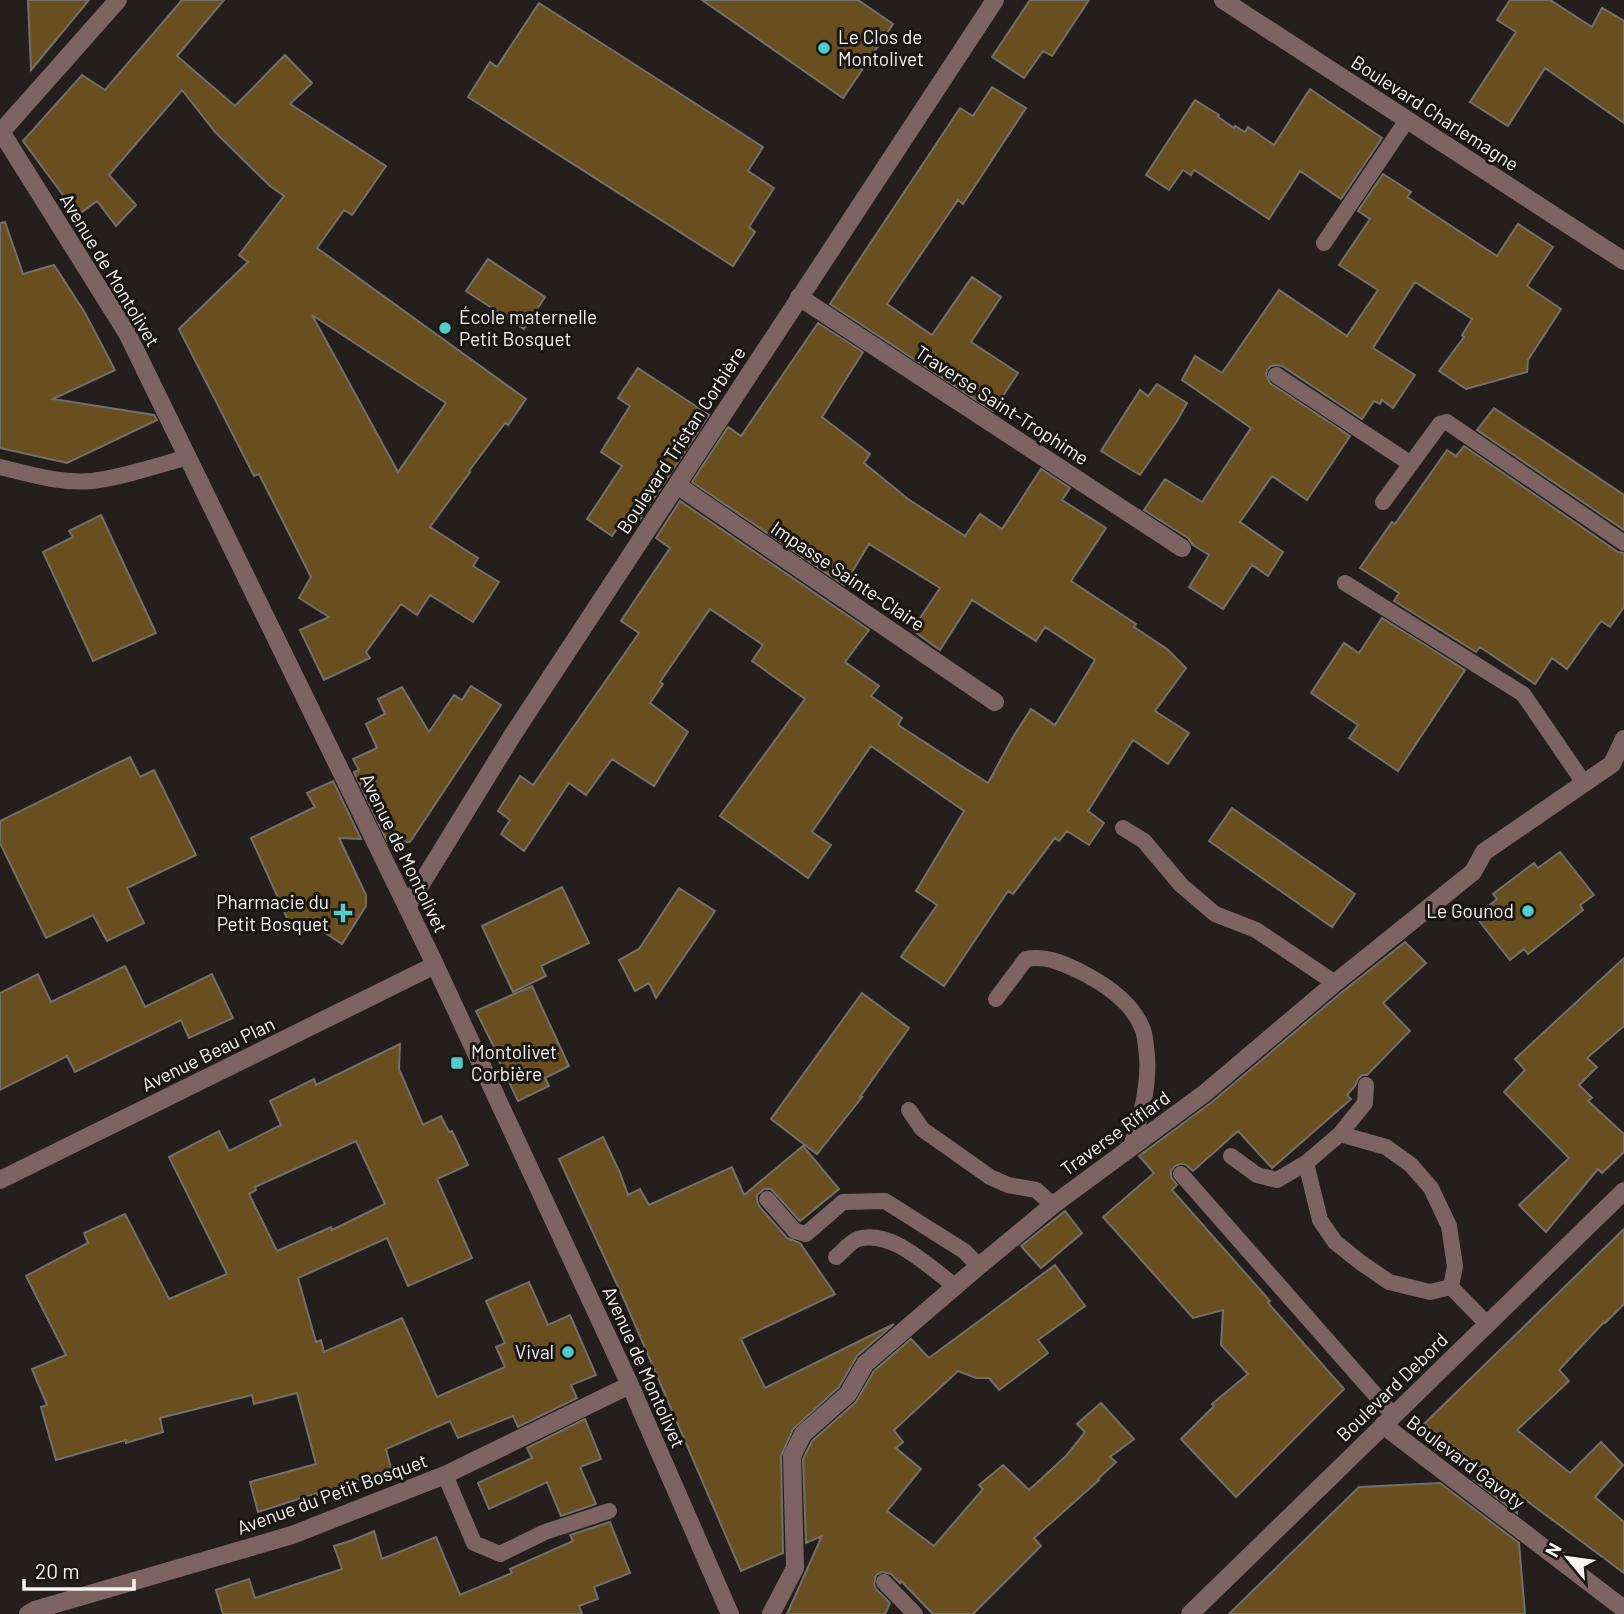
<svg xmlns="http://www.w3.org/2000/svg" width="1624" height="1614" font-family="Barlow,sans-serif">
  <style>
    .building { fill: #694e1f; stroke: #73706b; stroke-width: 2; fill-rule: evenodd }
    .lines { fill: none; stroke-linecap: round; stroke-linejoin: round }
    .lane { stroke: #7d6463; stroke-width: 16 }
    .street { stroke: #7d6463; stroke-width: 18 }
    .poi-dot { fill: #52cdcc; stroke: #1a1614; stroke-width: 2.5 }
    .labels { text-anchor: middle; stroke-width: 6; stroke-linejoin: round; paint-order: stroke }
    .poi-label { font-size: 19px; fill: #f7f4f2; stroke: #1a1614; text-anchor: start }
    .street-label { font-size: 19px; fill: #f7f4f2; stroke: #1a1614 }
  </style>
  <rect width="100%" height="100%" fill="#241f1d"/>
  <path class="building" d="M28,0H89L31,70Z
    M182,0H224L177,56L235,106L285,55L312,83L290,104L386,166L352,215L344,210L317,248L526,399L508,425L505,423L469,471L470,472L430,527L478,558L473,566L499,582L473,622L430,595L417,615L401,604L366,652L370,658L324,680L300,630L329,617L299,598L311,577L259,474L254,476L179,329L248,262L239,255L284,196L270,186L216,133L182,90L109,175L136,205L116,226L97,201L78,215L23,141L82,75L105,90ZM312,315L446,403L398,472Z
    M702,0H858L893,24L843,98Z
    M1030,0H1089L1052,56L1043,51L1024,78L992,57Z
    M1510,0H1550L1592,27L1602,8L1624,21V123L1545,68L1508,126L1470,102L1516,32L1497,20Z
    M539,3L763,147L748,171L774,188L749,227L755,232L733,266L468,97L490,62L497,67Z
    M992,87L1026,108L963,204L958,200L887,304L932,335L972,277L1001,297L971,342L1018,373L993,411L830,304L960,108L973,116Z
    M1310,89L1382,138L1341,199L1300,171L1269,219L1194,170L1191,175L1183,170L1169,190L1146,175L1195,100L1219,115L1218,117L1234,128L1235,126L1245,132L1248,127L1274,145Z
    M1383,174L1411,192L1407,197L1497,256L1518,224L1553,247L1527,286L1561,309L1528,360L1527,372L1466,389L1439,371L1464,337L1462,335L1472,319L1415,282L1373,348L1415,375L1393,408L1382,400L1380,404L1374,401L1362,419L1282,366L1276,365L1271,366L1267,370L1266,375L1270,383L1350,436L1307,500L1272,476L1240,522L1283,552L1268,576L1252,565L1223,609L1189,587L1209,555L1193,545L1188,538L1144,510L1165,479L1202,502L1251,428L1182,380L1195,356L1222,373L1279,290L1347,336L1378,290L1339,265L1370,219L1358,211Z
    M5,222L23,274L54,265L85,313L115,370L53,399L154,415L157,420L67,463L0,448V223Z
    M488,259L545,297L524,329L466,291Z
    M818,323L863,352L822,417L870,454L864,463L908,499L965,536L980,514L1002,529L1041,469L1070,488L1062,500L1106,528L1071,581L1136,624L1134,627L1167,649L1186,668L1155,711L1189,733L1168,764L1133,740L1088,811L1104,823L1089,845L1067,831L1059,841L1055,838L1013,894L1008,891L944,986L901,957L937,905L916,891L964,811L871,746L812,832L831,845L808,878L720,816L805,699L752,661L763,645L710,609L660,682L663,684L650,703L688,732L654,786L612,759L586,795L569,783L524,851L501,834L510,820L498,811L520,776L533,785L639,633L621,621L670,548L656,538L680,501L869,630L845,662L879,686L871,696L902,718L898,725L988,783L1013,737L1031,709L1055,725L1078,688L1095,660L1045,627L1036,641L972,600L940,650L912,630L940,588L869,544L844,585L692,482L728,427L741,436Z
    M638,368L709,415L637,524L626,516L612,536L587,519L622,466L601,452L630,406L618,398Z
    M1157,384L1187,403L1177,421L1140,475L1101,451L1140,390L1148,396Z
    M1494,408L1624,495V530L1477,430Z
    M1464,446L1618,552L1624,553V607L1610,627L1601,621L1567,669L1552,658L1535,684L1480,647L1476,652L1394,601L1399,593L1360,568L1392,522L1395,524L1447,450L1456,456Z
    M101,515L156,633L93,661L43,552L73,537L69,531Z
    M1382,618L1465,670L1398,771L1349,738L1358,725L1311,693L1344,643L1359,653Z
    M471,686L501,705L410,842L387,841L354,772L359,770L353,759L377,748L366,724L385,714L378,699L402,687L429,732L454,695L462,700Z
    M130,757L140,777L154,770L196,855L127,888L144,923L107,941L93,915L46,938L0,843V821Z
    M333,781L361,839L339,838L366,895V906L342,944L306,920L291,927L251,838L315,807L307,793Z
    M1232,808L1355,894L1332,927L1209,841Z
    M1560,852L1594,895L1580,905L1583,910L1528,954L1524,949L1510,960L1476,917L1497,899L1493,894L1534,863L1538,868Z
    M562,887L589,943L541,966L546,976L513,992L482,926Z
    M679,888L715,911L656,998L649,983L635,991L619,960L639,949Z
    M1405,942L1426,963L1383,1003L1410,1031L1367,1075H1362L1358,1079L1355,1086L1347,1095L1351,1099L1272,1168L1238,1131L1193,1171L1185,1164H1180L1175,1166L1171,1171V1177L1177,1185L1172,1190L1270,1301L1268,1303L1344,1389L1236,1497L1181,1439L1214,1406L1212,1404L1248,1374L1221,1345L1223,1310L1193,1318L1103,1217L1154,1173L1139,1156L1212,1102L1342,992Z
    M1624,958V1026L1587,1058L1597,1067L1579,1085L1592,1098L1588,1101L1624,1134V1152L1602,1173L1598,1169L1546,1232L1519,1205L1569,1158L1504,1092L1525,1070L1515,1059Z
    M125,966L145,1007L212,974L233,1018L189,1038L181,1020L75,1072L67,1056L0,1090V993L38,974L51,1002Z
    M532,986L569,1066L545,1078L549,1086L518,1101L497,1057H499L476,1011Z
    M862,993L909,1028L860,1097H862L817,1154L771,1119Z
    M400,1044L399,1069L423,1125L441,1116L449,1132L452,1131L468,1165L437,1179L472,1258L408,1286L387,1238L298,1278L316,1342L321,1340L324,1352L402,1318L437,1397L505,1367L496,1347L505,1343L486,1301L529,1282L548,1325L570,1315L596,1375L571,1385L577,1398L518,1427L513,1416L458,1438L450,1421L386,1449L391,1468L317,1495V1493L258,1512L250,1482L316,1464L297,1393L254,1404L252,1395L160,1418L163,1432L126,1443V1440L56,1460L41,1407L47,1405L32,1369L66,1355L26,1276L88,1243L84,1233L125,1214L169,1299L227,1274L169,1157L219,1131L229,1151L281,1125L270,1101L314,1079L316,1085ZM356,1141L385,1204L332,1230L331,1227L277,1251L249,1194L256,1190L255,1187Z
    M603,1137L620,1173L628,1195L640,1189L649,1205L732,1167L744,1195L803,1146L839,1189L800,1221L771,1189H764L757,1195V1200L759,1206L787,1238L800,1243L835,1294L741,1339L765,1388L894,1324L857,1356L839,1387L793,1429L781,1456L783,1553L741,1571L627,1306L559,1159Z
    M1065,1211L1082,1233L1041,1268L1021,1246Z
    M1624,1229V1304L1605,1323L1604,1322L1559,1370L1569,1381L1517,1430L1570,1473L1601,1442L1623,1465L1595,1497L1624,1522V1573L1515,1492L1517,1513L1475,1481L1498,1480L1424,1424Z
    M1055,1265L1085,1306L1038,1340L1048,1353L999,1390L989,1378H976L958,1371L894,1430L903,1442L896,1448L921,1469L887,1511L934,1546L983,1489L979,1485L1003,1465L1029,1490L1066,1456L1085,1432L1077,1424L1101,1403L1134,1439L1110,1457L1116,1462L1098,1479L1099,1480L1034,1538L1041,1546L973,1614H933L901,1581L900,1583L891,1574L882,1572L876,1575L874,1584L876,1589L890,1603L885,1614H787L822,1536L806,1543L803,1459L812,1441L856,1402L874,1371L911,1339L929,1358Z
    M585,1419L601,1459L580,1467L596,1504L561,1516L547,1482L489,1509L478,1483L532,1458L527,1448Z
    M1440,1483L1519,1543L1525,1614H1229L1359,1487Z
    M610,1522L630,1573L594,1587L598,1599L579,1606L582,1614H223L216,1590L249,1579L255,1598L342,1569L334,1546L353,1540L374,1531L382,1559L436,1537L460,1595L512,1573L510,1569L573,1541L570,1535Z"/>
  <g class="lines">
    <path class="lane" d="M1324,243L1407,120
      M1276,375L1411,464
      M0,467C29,474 61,484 92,481C124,477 156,466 188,457
      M1383,502L1440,424L1447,422L1624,543
      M1345,583L1523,694L1584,783
      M1123,828L1144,841L1181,885L1215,914L1256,930L1335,983
      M996,999L1026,959C1047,955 1068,965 1087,975C1109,987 1134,1005 1143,1030C1145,1035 1145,1041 1146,1046C1151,1080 1142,1114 1131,1146
      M909,1110L922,1129L990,1177L1008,1185L1036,1190L1053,1205
      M1340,1134L1386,1147L1411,1165L1431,1188L1449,1226L1455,1266L1451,1287
      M1231,1156L1257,1175L1277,1180L1306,1163L1340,1134L1365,1103L1366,1085
      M1306,1163L1320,1220L1335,1242L1360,1262L1389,1282L1430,1292L1451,1287
      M1181,1174L1393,1415
      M767,1199L795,1231L806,1234L843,1202L885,1201L964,1251L979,1266
      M836,1257C842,1252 850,1242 858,1239C892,1229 929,1267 955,1286
      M1451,1287L1487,1324
      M445,1475L474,1543L500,1554L545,1532L609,1511
      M884,1582L915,1614"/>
    <path class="street" d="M1223,0L1624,261
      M0,130L127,333L430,954L630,1385L730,1614
      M1,132L118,0
      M799,297L1182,548
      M677,485L995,702
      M407,907L512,736L995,0
      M0,1180L435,965
      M1383,1425L1624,1609
      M28,1614L35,1610L292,1535L445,1475L630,1385
      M771,1614L795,1568L792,1456L803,1434L848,1394L865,1364L979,1266L1053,1205L1205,1093L1335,983L1473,872L1484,852L1612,764L1624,739
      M1190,1614L1624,1191"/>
  </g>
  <g class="poi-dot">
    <circle cx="824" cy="48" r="7"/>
    <circle cx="445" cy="328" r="7"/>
    <circle cx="1528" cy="911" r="7"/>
    <path d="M339.5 902.5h7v7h7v7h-7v7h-7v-7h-7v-7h7z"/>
    <rect x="450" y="1056" width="14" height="14" rx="3.5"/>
    <circle cx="568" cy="1352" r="7"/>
  </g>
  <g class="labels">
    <g class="poi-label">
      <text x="838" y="44">Le Clos de<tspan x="838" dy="22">Montolivet</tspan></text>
      <text x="459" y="324">École maternelle<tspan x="459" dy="22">Petit Bosquet</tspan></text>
      <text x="329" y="909" text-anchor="end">Pharmacie du<tspan x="329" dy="22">Petit Bosquet</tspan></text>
      <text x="1514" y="918" text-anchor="end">Le Gounod</text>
      <text x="471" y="1059">Montolivet<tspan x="471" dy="22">Corbière</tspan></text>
      <text x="554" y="1359" text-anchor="end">Vival</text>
    </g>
    <g class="street-label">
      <text transform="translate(1435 113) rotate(33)" y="7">Boulevard Charlemagne</text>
      <text transform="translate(110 270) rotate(59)" y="7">Avenue de Montolivet</text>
      <text transform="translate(1002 405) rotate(33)" y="7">Traverse Saint-Trophime</text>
      <text transform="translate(681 440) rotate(-57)" y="7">Boulevard Tristan Corbière</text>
      <text transform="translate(848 576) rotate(34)" y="7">Impasse Sainte-Claire</text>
      <text transform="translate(404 853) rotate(64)" y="7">Avenue de Montolivet</text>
      <text transform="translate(208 1054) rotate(-26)" y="7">Avenue Beau Plan</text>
      <text transform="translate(1115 1133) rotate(-36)" y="7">Traverse Riflard</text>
      <text transform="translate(644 1367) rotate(66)" y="7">Avenue de Montolivet</text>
      <text transform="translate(1392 1387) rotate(-44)" y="7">Boulevard Debord</text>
      <text transform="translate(1466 1462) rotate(37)" y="7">Boulevard Gavoty</text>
      <text transform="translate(332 1494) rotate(-20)" y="7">Avenue du Petit Bosquet</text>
    </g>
  </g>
  <g transform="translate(1568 1558) rotate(299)" stroke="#1a1614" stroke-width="5" paint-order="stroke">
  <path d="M0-5L12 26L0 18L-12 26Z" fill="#f7f4f2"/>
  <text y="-10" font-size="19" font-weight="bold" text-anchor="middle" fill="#f7f4f2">N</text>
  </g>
  <path d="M24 1579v10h110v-10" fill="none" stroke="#f7f4f2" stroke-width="3.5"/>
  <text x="35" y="1579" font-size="21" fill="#f7f4f2" stroke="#1a1614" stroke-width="5" paint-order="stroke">20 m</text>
</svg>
